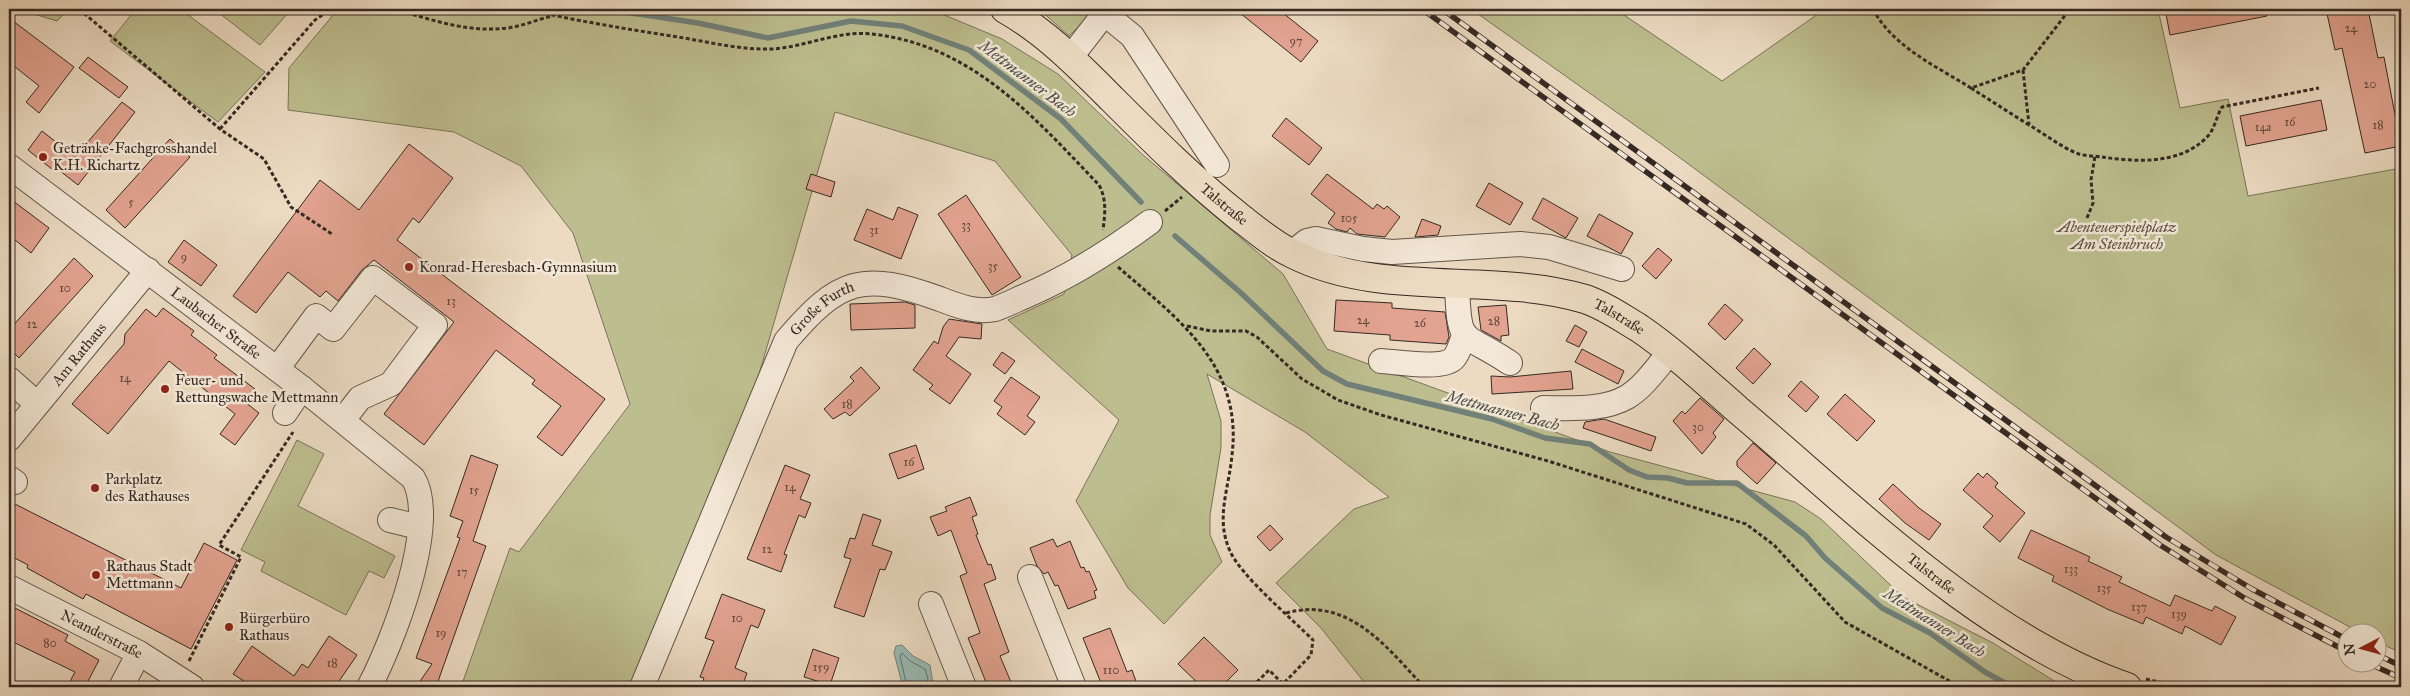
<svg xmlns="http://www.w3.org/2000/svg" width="2410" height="696" font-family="'IM FELL Great Primer',serif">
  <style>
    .green { fill: #bdbe8f; stroke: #797459 }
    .water { fill: #99bbb4; stroke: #71817a }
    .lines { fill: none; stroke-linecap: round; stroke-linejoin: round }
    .shore { stroke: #67726c; stroke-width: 1 }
    .stream { stroke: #71817a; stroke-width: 5.5 }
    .building { fill: #e2a390; stroke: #352923 }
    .minor-casing { stroke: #63564b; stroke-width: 26 }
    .major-casing { stroke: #352923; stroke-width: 30 }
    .path { stroke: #352923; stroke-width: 3; stroke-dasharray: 4 2.5; stroke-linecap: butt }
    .minor { stroke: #f3e8d7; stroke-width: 24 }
    .major { stroke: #ecdbc2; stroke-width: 28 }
    .rail-casing { stroke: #352923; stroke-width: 5.5 }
    .rail { stroke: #f3e8d7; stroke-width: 4; stroke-dasharray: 11; stroke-linecap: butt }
    .poi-dot { fill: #8f2418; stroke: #f3e8d7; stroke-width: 2 }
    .labels { text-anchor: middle; stroke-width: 5; stroke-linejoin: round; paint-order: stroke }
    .number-label { font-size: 12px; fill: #60483e }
    .poi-label { font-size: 15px; fill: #352923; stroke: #f3e8d7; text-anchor: start }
    .street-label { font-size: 15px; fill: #352923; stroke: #f3e8d7 }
    .park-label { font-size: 15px; font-style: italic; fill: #574e3e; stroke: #f3e8d7 }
    .water-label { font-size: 16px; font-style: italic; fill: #4e4e47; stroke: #f3e8d7 }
  </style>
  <rect width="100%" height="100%" fill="#ecdbc2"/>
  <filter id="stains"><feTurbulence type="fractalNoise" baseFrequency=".004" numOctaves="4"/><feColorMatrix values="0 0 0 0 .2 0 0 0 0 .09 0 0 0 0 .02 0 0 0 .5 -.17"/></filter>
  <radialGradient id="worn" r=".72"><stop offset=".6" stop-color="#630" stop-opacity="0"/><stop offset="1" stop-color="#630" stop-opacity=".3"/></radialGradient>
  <path class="green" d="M9,9H69L57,21L21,10L9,17Z
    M136,9H180L265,72L218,122L110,41Z
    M214,9H282L288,13L260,45Z
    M338,9H930L1002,39L1058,74L1142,154L1283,274L1327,349L1610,452L1795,502L1821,519L1903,597L1993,643L2064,687H1368L1321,628L1276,583L1354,509L1389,497L1305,432L1207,374L1221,421V448L1210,515V535L1222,562L1164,624L1128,588L1076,501L1119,420L1008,320L1064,294L1072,255L995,161L835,112L753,395L633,687H461L510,548L519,552L630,404L573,233L521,166L454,132L288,110L289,68Z
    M1039,9H1081L1090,16L1069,36Z
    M1471,9H1615L1722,81L1825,9H2158L2180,108L2228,99L2248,196L2401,168V653L2378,642V634L2361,633L2216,555L1660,143Z
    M297,440L324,454L298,506L395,556L384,578L369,571L346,615L261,571L265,562L241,550Z"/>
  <path class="water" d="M902,645L913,656L930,665L933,684L924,687H903L894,653L896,646Z"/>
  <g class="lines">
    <path class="shore" d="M907,687L900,656L902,653L910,661L925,669L928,679L925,687"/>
    <path class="stream" d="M605,9L698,23L768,38L851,21L902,26L969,50L1061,119L1141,202
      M1175,236L1241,293L1323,371L1347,384L1492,419L1545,438L1590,444L1629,470L1647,477L1668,478L1687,483H1737L1806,536L1825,558L1882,608L1930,633L1985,672L2012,687"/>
  </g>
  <path class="building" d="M1235,9H1278L1318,41L1301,62Z
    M2165,9H2267V16L2170,35Z
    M2326,9H2368L2378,58L2384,57L2401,146L2365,153L2342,48L2335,50Z
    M9,18L74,67L39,113L26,102L39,86L9,62Z
    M88,57L128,87L119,98L79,68Z
    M2321,100L2327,130L2246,146L2240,116Z
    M122,102L135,112L78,185L55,167L53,170L28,150L42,131L75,157Z
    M1286,118L1322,148L1309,165L1272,136Z
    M170,139L190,157L125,228L106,210Z
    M409,144L453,178L419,223L413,218L397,240L605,399L562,456L537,437L561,406L532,384L535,380L496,350L424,445L384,414L454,322L374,260L362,270L338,301L326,291L320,297L288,272L256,313L233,296L320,180L359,210Z
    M811,174L835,182L831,197L806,189Z
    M1327,174L1373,209L1377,204L1384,209L1387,206L1400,217L1385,237L1357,234L1350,228L1347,232L1336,229L1328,223L1335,213L1311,194Z
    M1489,183L1523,203L1510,225L1476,206Z
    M966,195L1021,277L992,295L938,214Z
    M9,198L49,228L31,253L9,235Z
    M1543,198L1578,218L1566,238L1532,219Z
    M898,207L918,215L901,259L854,240L867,209L893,220Z
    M1599,214L1633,233L1621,254L1587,236Z
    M1422,219L1441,226L1438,235L1415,237Z
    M184,240L217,265L201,286L168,262Z
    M1658,248L1672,260L1656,279L1642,266Z
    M74,258L93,276L19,358L9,348V330Z
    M1336,300L1392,303V308L1445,312L1449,337L1446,344L1390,340V335L1334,331Z
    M905,302L915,305V328L851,330L850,304Z
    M1725,304L1743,320L1725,340L1708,324Z
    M1506,305L1509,335L1501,336V341L1481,330L1478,307Z
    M163,308L194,331L191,335L217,355L214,358L255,389L245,402L259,413L235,445L220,434L235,414L169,361L108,434L72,404L124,344L125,334L146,309L156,317Z
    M949,319L982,324L981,339L959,337L946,356L971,374L950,404L929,389L933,385L913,370L934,341L938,344L943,327Z
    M1575,325L1587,332L1579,347L1566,341Z
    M1754,348L1771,364L1753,384L1736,368Z
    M1582,349L1624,371L1618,384L1575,362Z
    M1002,352L1015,361L1005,374L993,365Z
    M861,367L880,388L850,416L845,412L833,419L824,409L854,381L850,377Z
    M1571,371L1573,389L1492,394L1491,376L1510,377Z
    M1011,377L1040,397L1027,416L1035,422L1025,435L997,414L1002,407L994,401Z
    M1801,381L1819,397L1806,412L1788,396Z
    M1845,394L1875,421L1857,441L1827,414Z
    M1700,398L1724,419L1713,433L1716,437L1702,454L1673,421L1682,411L1685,414Z
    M1604,419L1656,437L1651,451L1583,428L1585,422Z
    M1753,443L1776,463L1757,484L1737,466V461Z
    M916,445L924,469L898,479L889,454Z
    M471,455L498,465L473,541L486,546L436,687H416L432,664L416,658L460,538L457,537L463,521L450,516Z
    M785,465L810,475L800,499L811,503L805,518L799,515L784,554L787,555L781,572L747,559Z
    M1978,473L1983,478L1987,473L1998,483L1995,487L2025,513L2000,542L1983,527L1993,516L1963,490Z
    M1893,484L1919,508L1941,524L1929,540L1905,523L1879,499Z
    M970,497L977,515L972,517L978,534L976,535L988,565L991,564L996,579L984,584L1009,652L1000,656L1013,687H988L968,638L980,633L960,576L967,573L951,530L938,536L930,517L947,511L945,507Z
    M9,501L181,588L204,543L237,560L191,649L86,594L83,599L27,568L28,565L9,555Z
    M863,514L881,520L872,545L892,552L885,570L880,569L864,617L834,607L851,559L844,557L850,538L855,539Z
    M1270,525L1283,539L1270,551L1257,537Z
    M2031,530L2090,557L2088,561L2122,577L2119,582L2170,606L2175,595L2212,611L2215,606L2236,617L2221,645L2185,626L2182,634L2146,617L2143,624L2107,609L2052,581L2054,576L2018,558Z
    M1053,539L1057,547L1070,541L1081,568L1084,567L1086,572L1089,571L1097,590L1094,591L1096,598L1068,609L1058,585L1055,586L1048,572L1044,574L1037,566L1030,548Z
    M722,594L765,610L758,628L751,625L735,668L747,673L742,687H701L704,678L700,677L714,641L705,638Z
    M9,605L68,635L65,641L99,660L85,687H67L75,672L9,640Z
    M1110,628L1127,672L1132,670L1138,687H1091L1101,683L1083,638Z
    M329,636L357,655L335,687H253L233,674L252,646L294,676L302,664L308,668Z
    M1204,637L1238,670L1221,687H1202L1178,664Z
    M813,649L839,658L830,685L804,677Z"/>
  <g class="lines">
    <g class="minor-casing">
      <g id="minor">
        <path d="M1099,9L1132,36L1217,165"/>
        <path d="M1070,58L1108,9"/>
        <path id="s1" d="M9,166L302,388L413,478C440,522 392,644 369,687"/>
        <path d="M1292,253L1307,241L1316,239L1363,249L1392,252L1520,244L1549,247L1622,269"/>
        <path d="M1457,283C1459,349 1461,330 1510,363"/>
        <path d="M1381,361C1396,362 1445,370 1454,358C1459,352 1461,343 1464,336"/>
        <path d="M277,369L316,316L333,329L373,278L435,325L391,384L360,398L343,420"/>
        <path d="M9,379L36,403"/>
        <path d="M1543,408C1570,408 1603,411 1627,397C1644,387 1658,366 1670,352"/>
        <path d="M285,413L302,388"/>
        <path id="s2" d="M9,439L148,270"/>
        <path d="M9,478L15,482"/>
        <path d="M390,520L419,527"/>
        <path d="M1030,577L1074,687"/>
        <path id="s3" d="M9,587L139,653L192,687"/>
        <path d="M931,604L964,687"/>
        <path d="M121,687L139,653"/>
        <path id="s4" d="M642,687L786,341C839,278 863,271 940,299C958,306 976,313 995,309C1004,306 1014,301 1023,297C1068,278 1111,251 1150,222"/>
      </g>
    </g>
    <g class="major-casing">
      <g id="major">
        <path id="s5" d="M1005,9C1046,32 1080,67 1113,100C1153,140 1193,180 1237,215C1255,229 1272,244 1293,254C1383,299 1491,271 1585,299C1604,305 1622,318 1639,328C1674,352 1706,382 1738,410C1853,507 1984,638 2127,687"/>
      </g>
    </g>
    <path class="path" d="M79,9L220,129L264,159L291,207L332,234
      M394,9C433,20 467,33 508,28C523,26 538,19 553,16
      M526,9C576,21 627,29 678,37C709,42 740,50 772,49C805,47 839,30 872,34C972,45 1034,117 1099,185C1107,200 1105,214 1103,230
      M1873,9C1893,47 1936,66 1971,88L2023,70L2070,9
      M554,16L555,9
      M2023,70L2029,125C2045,134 2062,148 2079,154C2086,156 2094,156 2102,157C2136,162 2180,165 2207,137C2215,129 2216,117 2222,107L2319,88
      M1971,88L2029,125
      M220,129L315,20L331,9
      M1165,211L1182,197
      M2087,218L2093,203L2091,180L2095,156
      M1118,267C1178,319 1243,365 1232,455C1229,489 1215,518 1230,551C1240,575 1292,619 1313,640L1311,655L1283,684L1269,670L1252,687
      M1187,326L1211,331H1246L1257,337L1302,379L1338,400L1381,415L1548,461L1746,524L1774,545L1845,622L1960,687
      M1286,613C1348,596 1386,646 1424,687
      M189,661L241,557L219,545L293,432
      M2146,679L2181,687"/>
    <use href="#minor" class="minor"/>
    <use href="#major" class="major"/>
    <g class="rail-casing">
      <path id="rail" d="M1422,9L2160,545L2246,599L2348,652
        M1442,9L2166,537L2252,589L2348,640
        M2378,655L2401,666
        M2370,664L2401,678"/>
    </g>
    <use href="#rail" class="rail"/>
  </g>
  <g class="poi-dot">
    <circle cx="43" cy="157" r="5"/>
    <circle cx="409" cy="267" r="5"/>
    <circle cx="165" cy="389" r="5"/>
    <circle cx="95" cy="488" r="5"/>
    <circle cx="96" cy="575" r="5"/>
    <circle cx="229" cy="627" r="5"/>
  </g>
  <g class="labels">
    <g class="number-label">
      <text x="2351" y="32">24</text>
      <text x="1296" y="45">97</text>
      <text x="2370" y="88">20</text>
      <text x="2290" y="126">16</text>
      <text x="2378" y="129">18</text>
      <text x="2263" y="131">14a</text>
      <text x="131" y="206">5</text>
      <text x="1349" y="222">105</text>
      <text x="966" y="229">33</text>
      <text x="874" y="234">31</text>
      <text x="184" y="261">9</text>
      <text x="993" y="270">35</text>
      <text x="65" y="292">10</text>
      <text x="451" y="305">13</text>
      <text x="1363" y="324">24</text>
      <text x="1494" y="325">28</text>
      <text x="1420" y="327">26</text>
      <text x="32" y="328">12</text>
      <text x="125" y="382">14</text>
      <text x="847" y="408">18</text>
      <text x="1698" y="431">30</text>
      <text x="909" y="466">16</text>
      <text x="790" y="491">14</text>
      <text x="474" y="494">15</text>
      <text x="767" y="553">12</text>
      <text x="2071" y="573">133</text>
      <text x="462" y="576">17</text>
      <text x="2104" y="592">135</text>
      <text x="2139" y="611">137</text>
      <text x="2179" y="618">139</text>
      <text x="737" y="622">10</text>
      <text x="441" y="637">19</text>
      <text x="50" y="647">80</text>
      <text x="332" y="667">18</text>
      <text x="821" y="671">159</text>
      <text x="1111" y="674">110</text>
    </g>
    <g class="poi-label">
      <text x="53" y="153">Getränke-Fachgrosshandel<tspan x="53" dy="17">K.H. Richartz</tspan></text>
      <text x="419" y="272">Konrad-Heresbach-Gymnasium</text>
      <text x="175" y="385">Feuer- und<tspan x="175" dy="17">Rettungswache Mettmann</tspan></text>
      <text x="105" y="484">Parkplatz<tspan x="105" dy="17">des Rathauses</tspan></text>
      <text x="106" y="571">Rathaus Stadt<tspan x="106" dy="17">Mettmann</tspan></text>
      <text x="239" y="623">Bürgerbüro<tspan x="239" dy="17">Rathaus</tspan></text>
    </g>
    <g class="street-label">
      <text dy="5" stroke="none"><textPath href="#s5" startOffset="294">Talstraße</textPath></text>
      <text dy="5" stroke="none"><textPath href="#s4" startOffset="424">Große Furth</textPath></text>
      <text dy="5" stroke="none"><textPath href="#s5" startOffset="715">Talstraße</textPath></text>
      <text dy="5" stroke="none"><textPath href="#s1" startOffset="260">Laubacher Straße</textPath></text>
      <text dy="5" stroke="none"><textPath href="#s2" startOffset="110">Am Rathaus</textPath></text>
      <text dy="5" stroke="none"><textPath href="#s5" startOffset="1120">Talstraße</textPath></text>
      <text dy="5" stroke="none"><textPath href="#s3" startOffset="104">Neanderstraße</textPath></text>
    </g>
    <g class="park-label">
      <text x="2117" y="232">Abenteuerspielplatz<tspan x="2117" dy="17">Am Steinbruch</tspan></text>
    </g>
    <g class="water-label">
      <text transform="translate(1028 78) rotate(37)" y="6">Mettmanner Bach</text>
      <text transform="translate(1503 410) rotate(15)" y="6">Mettmanner Bach</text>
      <text transform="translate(1935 622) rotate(32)" y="6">Mettmanner Bach</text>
    </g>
  </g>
  <rect width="2410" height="696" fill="none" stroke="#ecdbc2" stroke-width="30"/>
  <rect x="10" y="10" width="2390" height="676" fill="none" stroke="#352923" stroke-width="2.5"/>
  <rect x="15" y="15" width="2380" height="666" fill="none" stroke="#352923"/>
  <g transform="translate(2362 648) rotate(264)"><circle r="24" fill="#f3e8d7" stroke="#a79c8f"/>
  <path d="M0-4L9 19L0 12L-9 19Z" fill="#8f2418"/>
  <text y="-8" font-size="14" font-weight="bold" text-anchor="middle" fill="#352923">N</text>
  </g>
  <rect width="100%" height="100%" filter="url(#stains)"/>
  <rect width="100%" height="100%" fill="url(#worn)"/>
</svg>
